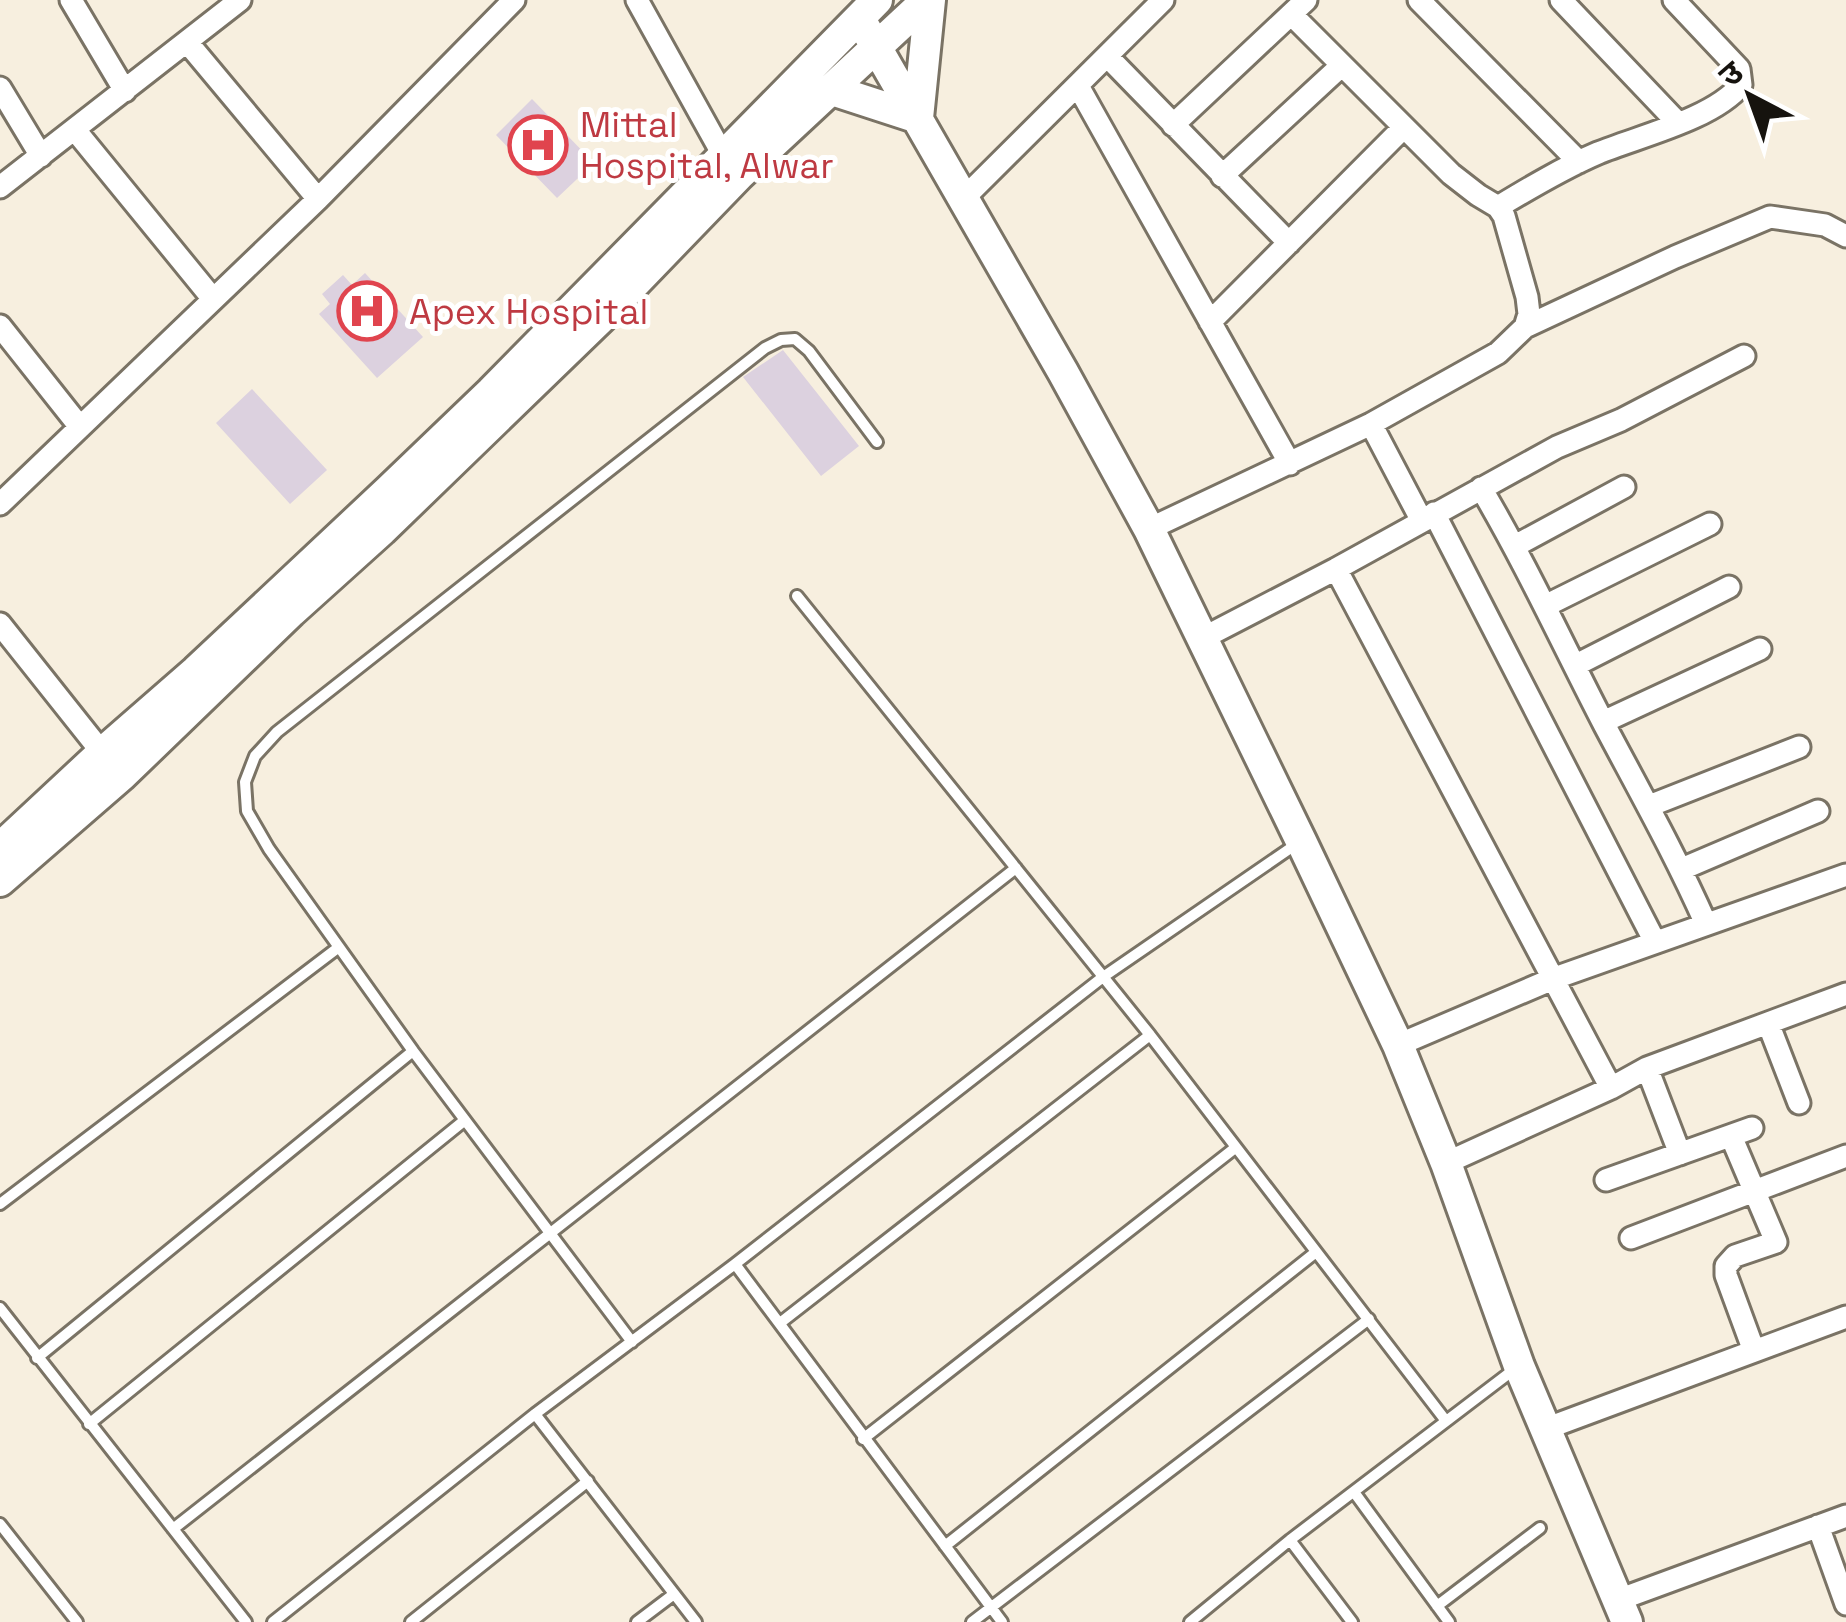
<svg xmlns="http://www.w3.org/2000/svg" width="1846" height="1622" font-family="'Space Grotesk','Noto Sans Devanagari',sans-serif">
  <style>
    .building { fill: #dcd1df }
    .lines { fill: none; stroke-linecap: round; stroke-linejoin: round }
    .lane-casing { stroke: #7a7365; stroke-width: 16 }
    .street-casing { stroke: #7a7365; stroke-width: 27 }
    .secondary-casing { stroke: #7a7365; stroke-width: 36 }
    .lane { stroke: #fff; stroke-width: 10 }
    .street { stroke: #fff; stroke-width: 21 }
    .secondary { stroke: #fff; stroke-width: 30 }
    .labels { text-anchor: middle; stroke-width: 10; stroke-linejoin: round; paint-order: stroke }
    .health-label { font-size: 36px; fill: #be3a42; stroke: #fff; text-anchor: start }
  </style>
  <rect width="100%" height="100%" fill="#f7efdf"/>
  <path class="building" d="M532,99L594,163L557,198L496,135Z
    M365,273L423,337L377,378L319,314L330,304L322,294L343,275L352,285Z
    M783,350L859,446L821,476L743,377Z
    M252,389L327,470L290,504L216,423Z"/>
  <g class="lines">
    <g class="lane-casing">
      <path id="lane" d="M797,596L1150,1035L1446,1421
        M0,1204L339,947
        M735,1264L1002,1622
        M0,1308L246,1622
        M780,1323L1150,1035
        M632,1342L413,1051L269,849L247,811L245,782L255,756L277,732L765,348L781,340L795,339L809,351L877,442
        M37,1358L413,1051
        M535,1414L696,1622
        M89,1424L465,1120
        M863,1439L1235,1148
        M1354,1492L1449,1622
        M0,1524L77,1622
        M173,1529L1016,868
        M1290,1540L1352,1622
        M945,1546L1316,1252
        M1437,1606L1540,1528
        M273,1622L535,1414L735,1264L1103,977L1298,843
        M411,1622L588,1481
        M637,1622L674,1594
        M972,1622L1369,1319
        M1190,1622L1290,1540L1516,1368"/>
    </g>
    <g class="street-casing">
      <path id="street" d="M71,0L125,91
        M637,0L723,155
        M1419,0L1579,162
        M1561,0L1677,122
        M187,42L318,199
        M1107,56L1289,243
        M1078,86L1290,464
        M0,88L41,156
        M1173,125L1306,0
        M75,130L213,299
        M1222,176L1341,66
        M0,187L240,0
        M964,198L1163,0
        M1498,207C1531,187 1563,168 1598,153C1640,136 1713,119 1741,85L1739,69L1674,0
        M1210,322L1403,128
        M0,326L80,427
        M1525,327L1675,257L1770,217L1825,225L1846,236
        M1371,424L1422,521
        M1481,488C1527,566 1564,647 1605,726C1640,792 1676,856 1706,924
        M0,504L318,199L514,0
        M1434,513L1655,942
        M1149,529L1371,424L1498,353L1525,327L1529,314L1527,297L1504,216L1498,207L1478,195L1451,174L1292,15
        M1515,546L1624,487
        M1336,569L1611,1088
        M1545,606L1710,524
        M0,624L108,760
        M1203,638L1336,569L1557,447L1621,420L1744,356
        M1576,665L1729,587
        M1603,722L1760,649
        M1649,806L1799,747
        M1682,869L1818,811
        M1768,1023L1799,1103
        M1398,1045L1555,978L1846,875
        M1647,1068L1680,1154
        M1731,1136L1776,1242L1735,1256L1726,1266V1275L1754,1351
        M1446,1163L1611,1088L1647,1068L1846,994
        M1606,1180L1752,1128
        M1631,1238L1846,1156
        M1545,1429L1846,1317
        M1818,1526L1846,1604
        M1618,1600L1846,1516"/>
    </g>
    <g class="secondary-casing">
      <path id="secondary" d="M860,19L1063,372L1149,529L1301,841L1398,1045L1446,1163L1519,1366L1627,1622
        M832,90L918,118L930,0
        M0,848L102,753L196,671L389,490L491,392L877,0
        M0,881L121,776L291,612L382,530L603,316L739,175L927,0"/>
    </g>
    <use href="#lane" class="lane"/>
    <use href="#street" class="street"/>
    <use href="#secondary" class="secondary"/>
  </g>
  <defs>
    <g id="hospital-ring" transform="scale(3)"><circle r="9.5" fill="#fff" stroke="#e0444e" stroke-width="1.5"/><path d="M-5-5h3v3.5h4V-5h3V5h-3V1.5h-4V5h-3Z" fill="#e0444e"/></g>
  </defs>
  <g fill-rule="evenodd">
    <use href="#hospital-ring" x="538" y="145"/>
    <use href="#hospital-ring" x="367" y="311"/>
  </g>
  <g class="labels">
    <g class="health-label">
      <text x="580" y="137">Mittal<tspan x="580" dy="41">Hospital, Alwar</tspan></text>
      <text x="409" y="324">Apex Hospital</text>
    </g>
  </g>
  <g transform="translate(1750 96) rotate(319)" stroke="#ffffff" stroke-width="9" paint-order="stroke">
  <path d="M0-9L21 45L0 30L-21 45Z" fill="#16130e"/>
  <text y="-18" font-size="33" font-weight="bold" text-anchor="middle" fill="#16130e">उ</text>
  </g>
</svg>
